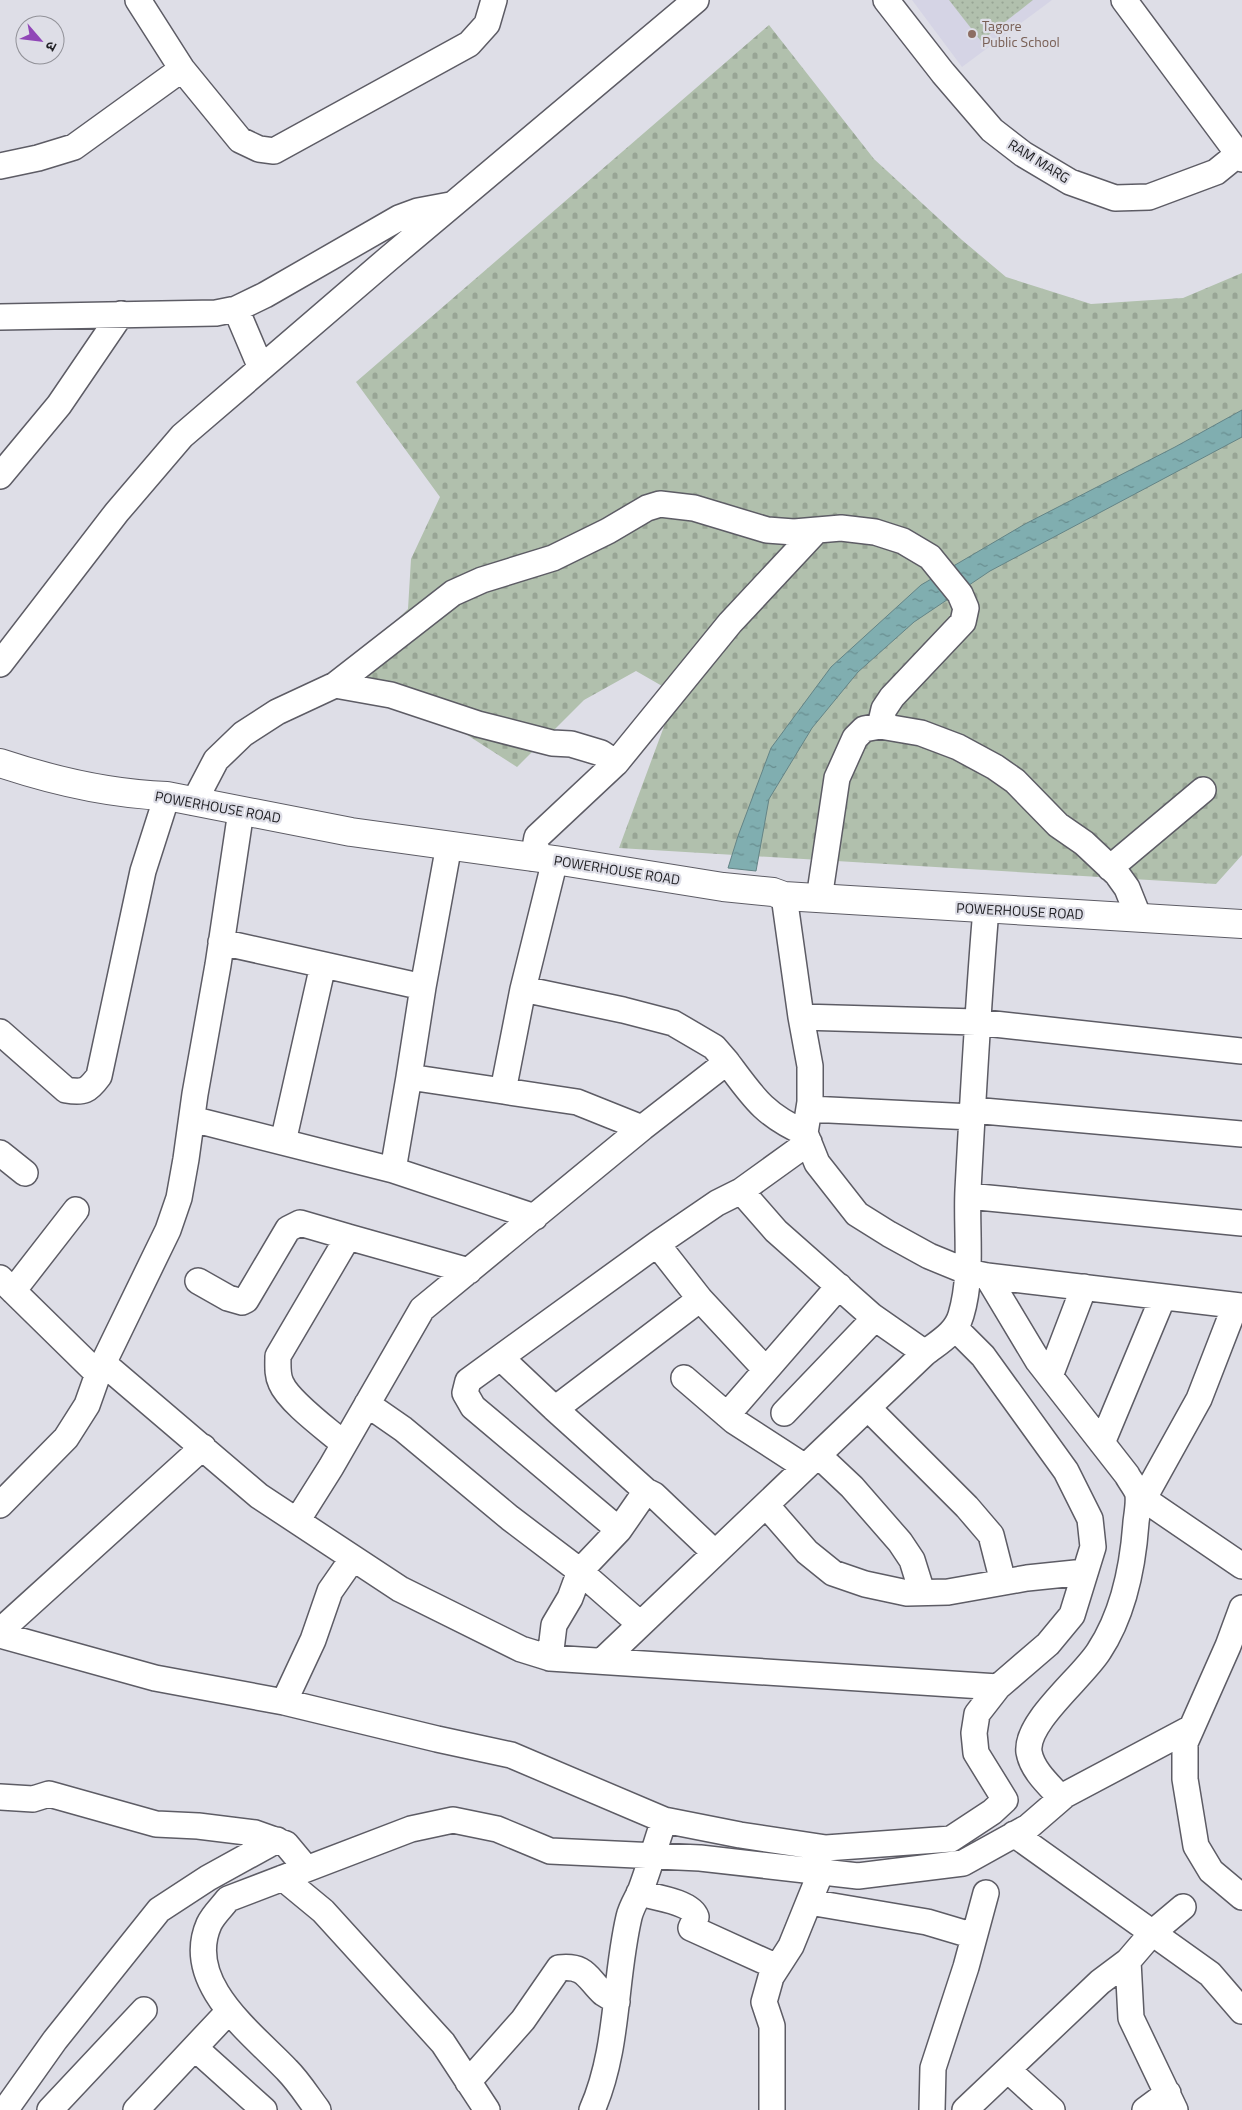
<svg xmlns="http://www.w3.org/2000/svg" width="1242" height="2110" font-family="'Titillium Web','Noto Sans Devanagari',sans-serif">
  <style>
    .built { fill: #d5d4e5 }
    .green { fill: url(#green-dots) }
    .cemetery { fill: url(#cemetery-stones) }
    .water { fill: url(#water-ripples); stroke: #648486 }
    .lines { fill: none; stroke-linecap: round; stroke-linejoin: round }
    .minor-casing { stroke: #5d5c65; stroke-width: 28 }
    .major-casing { stroke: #5d5c65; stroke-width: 30 }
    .minor { stroke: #fff; stroke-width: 25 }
    .major { stroke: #fff; stroke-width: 28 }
    .education-dot { fill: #8d6e63; stroke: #dedee7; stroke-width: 2 }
    .labels { text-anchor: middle; stroke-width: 4.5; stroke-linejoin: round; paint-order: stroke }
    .education-label { font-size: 14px; fill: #785e54; stroke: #dedee7; text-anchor: start }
    .street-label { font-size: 14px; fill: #212125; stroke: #dedee7 }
  </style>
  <defs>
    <pattern id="green-dots" width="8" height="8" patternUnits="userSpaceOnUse" patternTransform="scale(1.25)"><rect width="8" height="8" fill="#b1c0ad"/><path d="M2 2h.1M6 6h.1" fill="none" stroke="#98a595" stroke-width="1.8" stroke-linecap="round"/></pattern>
    <pattern id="cemetery-stones" width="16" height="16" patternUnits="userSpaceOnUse" patternTransform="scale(1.25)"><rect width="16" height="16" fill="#b1c0ad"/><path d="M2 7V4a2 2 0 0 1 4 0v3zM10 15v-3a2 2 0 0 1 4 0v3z" fill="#98a595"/></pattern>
    <pattern id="water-ripples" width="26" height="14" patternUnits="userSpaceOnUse" patternTransform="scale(1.25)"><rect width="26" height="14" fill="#80aeb0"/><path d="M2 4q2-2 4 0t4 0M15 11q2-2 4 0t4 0" fill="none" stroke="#688d8f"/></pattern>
  </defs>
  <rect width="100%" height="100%" fill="#dedee7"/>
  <path class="built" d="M912,0H1052L962,67Z"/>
  <path class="green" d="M949,0H1033L981,41Z"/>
  <path class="cemetery" d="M769,25L874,159L962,240L1006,277L1091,304L1183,298L1242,273V855L1216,884L619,848L676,694L636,671L584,700L517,767L447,722L322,690L408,609L411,559L440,497L356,382Z"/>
  <path class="water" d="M1242,410V437L990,571L914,622L858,672L812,728L769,799L756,871L728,868L738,836L771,748L831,667L921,585L1025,524L1175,447Z"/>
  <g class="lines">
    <g class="minor-casing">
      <path id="minor" d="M138,0L182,69L240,140L259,149L274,151L469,44L487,24L494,0
        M886,0L943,73L992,130L1023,154L1070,182L1115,198L1149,197L1216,172L1242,151
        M1124,0L1242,159
        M0,166L38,158L74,147L182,69
        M236,309L261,368
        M0,317L216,313L236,309L265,295L399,218L418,211L450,205
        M0,476L59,405L121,314
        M0,664L117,512L182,436L388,259L696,0
        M335,685L453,593L482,580L553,558L608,531L647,508L660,504L694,508L767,530L794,532L841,528L875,532L903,541L930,557L960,594L966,608L963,622L892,697L884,709L880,726
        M616,763L730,623L816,531
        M194,802L216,760L243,734L277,712L335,685L391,695L478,724L552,743L571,744L601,753L616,763L537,837L533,858
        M1110,868L1203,790
        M819,899L837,778L855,738L864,729L880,726L921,733L958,747L995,767L1015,781L1058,825L1084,843L1117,874L1127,888L1139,918
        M221,942L423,987L409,1077L503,1091
        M423,987L449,845
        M523,989L623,1010L673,1023L714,1047L727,1062L642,1128
        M801,1017L976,1022L1242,1051
        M0,1032L66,1090C84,1093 88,1091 99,1076L143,871L167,796
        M727,1062C753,1097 764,1115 805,1133L810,1102V1066L801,1017L784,896
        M409,1077L393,1170L535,1217
        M809,1109L972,1117
        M972,1110L1242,1134
        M192,1119L393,1170
        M805,1133L817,1163L857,1214L889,1234L929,1256L968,1272L987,1276L1242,1306
        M283,1142L323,965
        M0,1153L25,1173
        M741,1191L809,1142
        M968,1196L1242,1223
        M657,1244L700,1299L766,1370
        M987,1276L1038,1361L1127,1475C1130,1481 1137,1489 1138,1495C1139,1503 1137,1514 1136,1522C1133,1566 1124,1613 1099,1651C1083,1677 1025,1722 1029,1752C1032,1770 1049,1785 1061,1798
        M0,1278L98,1374
        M198,1281L228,1298L242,1302L246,1300L288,1229L300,1223L348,1237
        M13,1291L76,1210
        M501,1358L555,1409
        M103,1363L259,1496L400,1589L521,1649L550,1658L998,1687
        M1050,1376L1084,1287
        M684,1378L734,1421L805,1467
        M367,1404L403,1429L510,1518L576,1568L640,1624
        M868,1408L967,1507L991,1535L1003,1582
        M784,1413L875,1318
        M727,1415L839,1286
        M1102,1443L1163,1297
        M344,1444C328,1430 289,1402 281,1383C277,1375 278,1365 278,1356L348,1237L469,1271
        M818,1455L852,1487L900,1542L912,1560L922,1592
        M646,1491L555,1409L700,1299
        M1138,1495L1242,1566
        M1144,1498L1199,1399L1235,1306
        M0,1505L66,1438L87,1405L98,1374L168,1230L179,1198L186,1159L195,1094L218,965L241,811
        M766,1505L807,1552L833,1573L865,1584L907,1593L948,1592L1027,1578L1085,1572
        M297,1521L331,1467L422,1309L642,1128L577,1102L503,1091L523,989L555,860
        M619,1530L473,1407L465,1393L468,1381L657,1244L717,1203L741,1191L776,1231L872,1316L925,1353
        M1242,1608L1228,1646L1185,1743V1779L1196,1846L1211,1871L1242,1897
        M0,1631L203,1447
        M0,1635L155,1678L284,1702L437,1739L511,1755L664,1820L740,1835L826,1848L951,1839L992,1812L1005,1800L976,1753L974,1733L977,1714L998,1687L1048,1644L1072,1615L1093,1547L1090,1519L1066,1471L983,1356L955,1328
        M550,1658L554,1625L570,1598L580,1571L619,1530L646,1491L654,1495L715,1553
        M602,1661L925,1353C939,1342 956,1333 961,1315C973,1275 966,1231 968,1190C973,1096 978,1003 986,909
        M284,1702L313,1640L330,1591L353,1558
        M0,1797L33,1799L49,1794L156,1824L198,1826L255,1833L286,1844L306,1868
        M1014,1834L1210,1974L1242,2011
        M283,1878L323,1911L443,2043L487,2110
        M639,1893C654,1897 691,1902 696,1917L691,1928L777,1967
        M809,1902L927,1922L974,1936
        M1128,1961L1131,2018L1175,2110
        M195,2048L264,2110
        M1008,2070L1052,2110
        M468,2082L523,2020L559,1968C586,1965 587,1978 603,1993C608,1996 613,1999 617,2002
        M6,2109L55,2040L159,1910L208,1878L277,1840
        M50,2110L144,2010
        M136,2110L229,2011
        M318,2110C308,2097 299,2082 287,2070C252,2033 183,1983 209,1924C213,1915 222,1907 228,1899L411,1829L453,1820L497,1829L550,1851L700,1858L858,1876L963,1863L1028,1827L1065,1795L1191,1728
        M592,2110C619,2049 614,1981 629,1917C631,1908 636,1900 640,1892C649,1868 656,1844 664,1820
        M772,2110V2026L764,2002L771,1977L791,1946L821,1872
        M932,2110L933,2068L966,1967L986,1893
        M965,2110L1100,1982L1128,1961L1152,1933L1183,1907
        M1145,2110L1168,2093"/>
    </g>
    <g class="major-casing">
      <path id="major" d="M0,763C54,781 111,794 167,796L351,832L555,860L723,887L773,892L784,896L1242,924"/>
    </g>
    <use href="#minor" class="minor"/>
    <use href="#major" class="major"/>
  </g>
  <circle class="education-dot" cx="972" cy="34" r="5"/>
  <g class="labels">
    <g class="education-label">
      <text x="982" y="31">Tagore<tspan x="982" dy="16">Public School</tspan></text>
    </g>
    <g class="street-label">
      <text transform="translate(1039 161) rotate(32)" y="5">RAM MARG</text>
      <text transform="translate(218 807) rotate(10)" y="5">POWERHOUSE ROAD</text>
      <text transform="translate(617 870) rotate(9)" y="5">POWERHOUSE ROAD</text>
      <text transform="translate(1020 911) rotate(3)" y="5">POWERHOUSE ROAD</text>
    </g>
  </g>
  <g transform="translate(40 40) rotate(118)"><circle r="24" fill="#dedee7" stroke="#929299"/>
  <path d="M0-4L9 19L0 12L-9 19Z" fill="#9046b7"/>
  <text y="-8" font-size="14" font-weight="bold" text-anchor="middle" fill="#212125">उ</text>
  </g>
</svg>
